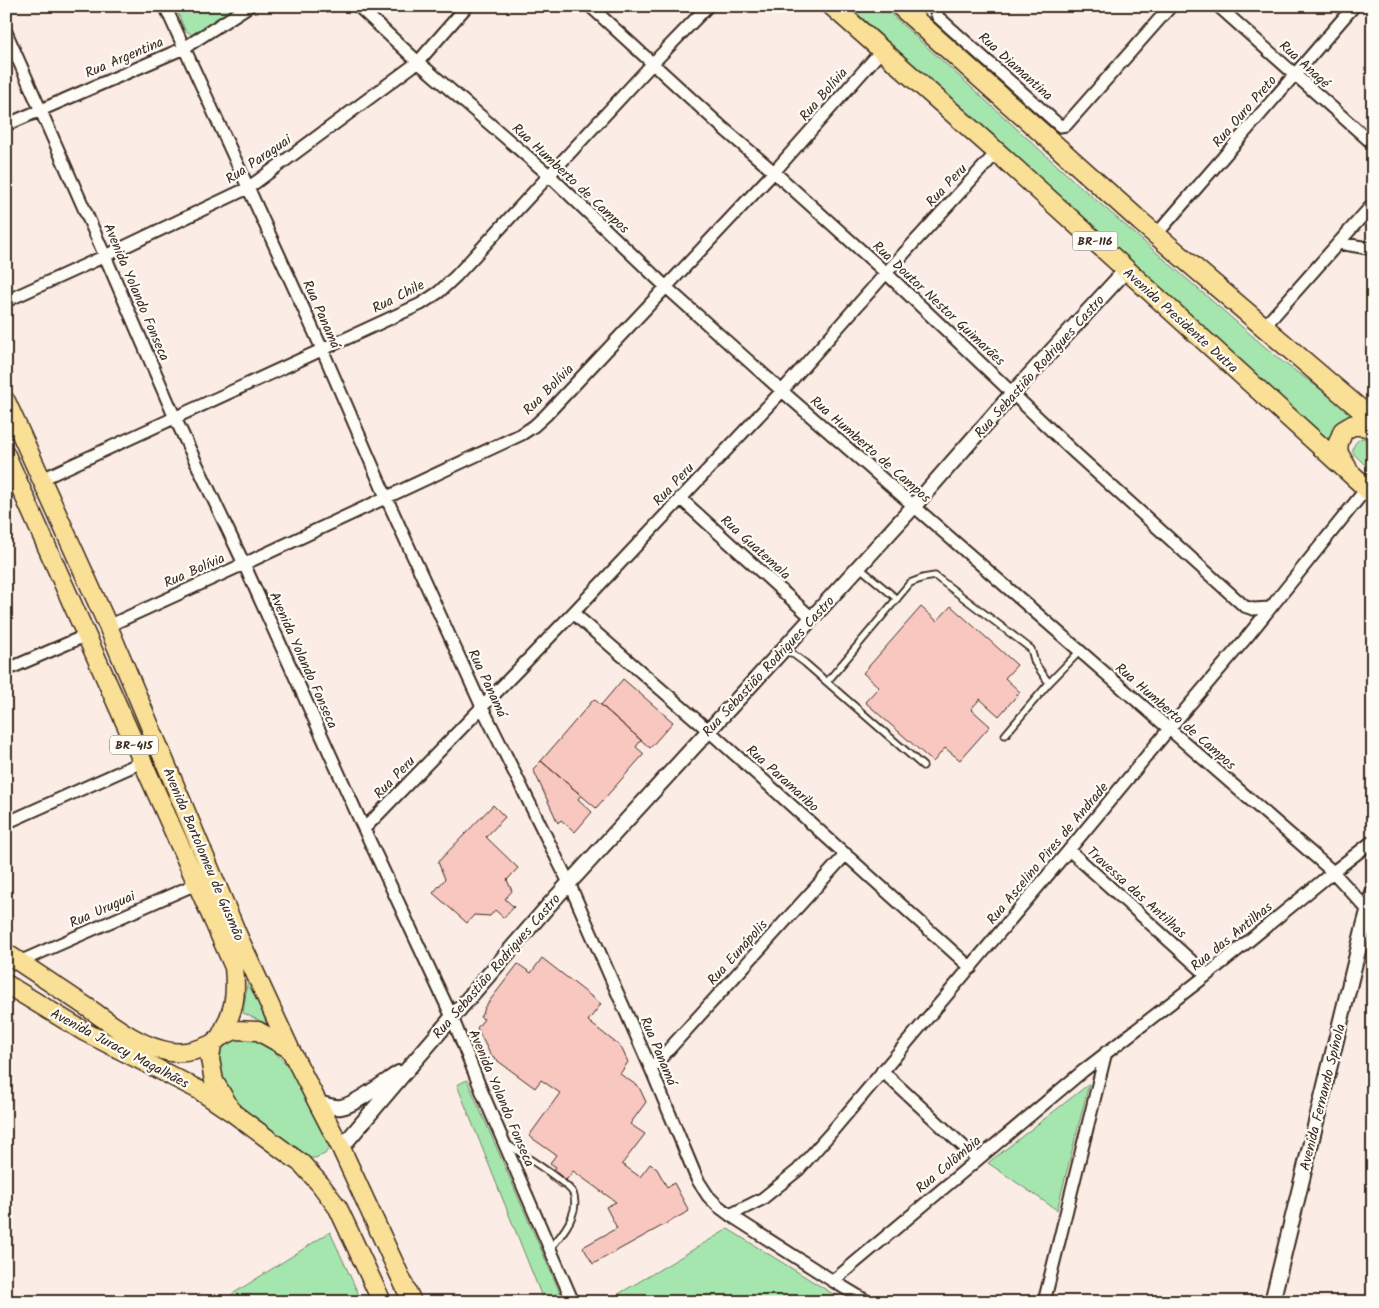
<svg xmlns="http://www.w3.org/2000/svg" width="1379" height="1308" font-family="Kalam,sans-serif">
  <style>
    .green { fill: #a5e6af; stroke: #708866 }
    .building { fill: #f7c7c0; stroke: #3b2a1e }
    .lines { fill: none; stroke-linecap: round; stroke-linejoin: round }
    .service-casing { stroke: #3b2a1e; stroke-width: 9 }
    .minor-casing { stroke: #3b2a1e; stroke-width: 15 }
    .tertiary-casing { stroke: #3b2a1e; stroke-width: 18 }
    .primary-casing { stroke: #3b2a1e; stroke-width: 21 }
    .trunk-casing { stroke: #3b2a1e; stroke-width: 22 }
    .service { stroke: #fdfcf7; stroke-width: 5.5 }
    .minor { stroke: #fdfcf7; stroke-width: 11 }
    .tertiary { stroke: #fdfcf7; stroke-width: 14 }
    .primary { stroke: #fadf96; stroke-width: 18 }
    .trunk { stroke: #fadf96; stroke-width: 19 }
    .labels { text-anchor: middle; stroke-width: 4.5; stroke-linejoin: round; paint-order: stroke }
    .shield { fill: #fdfcf7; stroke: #75695f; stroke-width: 1 }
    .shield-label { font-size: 12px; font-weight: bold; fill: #3b2a1e }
    .street-label { font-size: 14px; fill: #3b2a1e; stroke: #fdfcf7 }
  </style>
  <rect width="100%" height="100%" fill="#fbece6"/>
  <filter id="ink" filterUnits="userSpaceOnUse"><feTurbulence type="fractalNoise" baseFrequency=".02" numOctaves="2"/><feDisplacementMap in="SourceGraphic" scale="10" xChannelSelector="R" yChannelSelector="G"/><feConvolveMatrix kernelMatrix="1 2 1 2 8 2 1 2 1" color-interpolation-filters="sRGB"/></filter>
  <g filter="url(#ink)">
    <path class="green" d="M175,6H242L195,37L185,30Z
      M849,6H882L1073,180L1280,360L1358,416L1328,446L1262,382Z
      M1362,438L1369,439L1373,443V473L1353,453C1352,446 1356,441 1362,438Z
      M248,979L267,1024L243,1013Z
      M241,1037L251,1038L270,1047L290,1068L320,1119L330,1141L329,1148L325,1154L315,1158H306L246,1114L231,1094L215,1061C222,1045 225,1042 241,1037Z
      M467,1080L564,1302H544L457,1085Z
      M1089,1084L1057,1210L988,1163Z
      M728,1229L846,1302H605Z
      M330,1232L362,1302H187L223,1300Z"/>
    <path class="building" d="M951,606L1017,665L1005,678L1020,692L999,716L980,699L971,709L990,726L960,760L945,748L933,762L865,702L879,687L863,673L921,607L937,621Z
      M623,679L673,722L650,748L601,705Z
      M594,699L641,740L636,747L644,754L596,808L541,761Z
      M541,761L581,795L578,799L592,812L575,832L561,820L558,823L533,769Z
      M493,805L505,817L486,837L518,868L507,880L512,891L505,899L514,907L504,918L495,910L490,916L474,915L467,923L433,893L445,879L438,862Z
      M542,958L601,1004L588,1021L621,1047L628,1062L620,1074L639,1087L646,1102L630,1124L645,1134L622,1164L640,1177L650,1164L657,1169L667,1187L674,1183L689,1211L593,1264L583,1247L617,1228L606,1207L616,1202L573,1171L560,1188L548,1178L556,1167L550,1163L556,1155L529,1136L560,1093L541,1080L535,1088L491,1056L477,1028L484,1019L480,1017L485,1009L484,1008L518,964L531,973Z"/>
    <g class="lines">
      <g class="service-casing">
        <path id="service" d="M859,567L897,599
          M785,648L805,663L923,766
          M827,682L910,583L923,578L935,576L1031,649L1035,663L1049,683
          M1005,735L1049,683L1080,651
          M507,1144C520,1153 567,1182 573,1193C576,1201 575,1209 572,1216C568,1228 558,1239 550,1249"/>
      </g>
      <g class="minor-casing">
        <path id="minor" d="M165,6L322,349L386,497L482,707L569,883L651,1069L697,1179L708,1196L718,1206L730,1215L833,1281L868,1302
          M358,6L418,62L550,176L666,287L782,391L1333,872L1368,910L1373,909
          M590,6L723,128L774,172L886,273L1075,453L1244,606L1253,609L1270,608
          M934,6L938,17L1060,126L1066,125L1171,6
          M1218,6L1373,144
          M6,32L105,256L175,418L244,564L364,829L452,1017L482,1092L573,1302
          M6,125L184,48L249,6
          M1156,235L1354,6
          M1339,243L1373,249
          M6,301L105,256L248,188L418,62L467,6
          M1264,327L1373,204
          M42,479L421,304L439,292L456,276L653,63L708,6
          M680,498L812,618
          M573,613L708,730L971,968
          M108,626L244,564L522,434L534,426L546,415L774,172L882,50
          M6,670L87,635
          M6,823L142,762
          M364,829L573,613L782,391L886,273L997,152
          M1069,850L1207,975
          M19,962L196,884
          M651,1069L846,854
          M882,1071L977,1159
          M730,1215L762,1199L798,1170L829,1135L1069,850L1169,729L1247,637L1366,489
          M833,1281L1083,1071L1207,975L1333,872L1373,841
          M1044,1302L1106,1052"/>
      </g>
      <g class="tertiary-casing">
        <path id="tertiary" d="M318,1103C326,1105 333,1108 341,1107C355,1105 386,1081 399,1073
          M341,1148L412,1064L549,905L812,618L914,506L1012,394L1126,270
          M1272,1302L1364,926L1373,893"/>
      </g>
      <g class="primary-casing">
        <path id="primary" d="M6,401L108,626L238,936L290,1049L341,1148L412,1302
          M6,455L234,967C237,998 234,1010 220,1037
          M6,953C33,971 60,989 87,1007C113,1025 139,1047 171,1052C186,1054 199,1050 212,1044
          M6,984L85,1032L199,1090L230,1111
          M290,1049L258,1031L235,1030L220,1037L212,1044L210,1059L214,1081L233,1113L302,1164L320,1184L338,1208L382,1302"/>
      </g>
      <g class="trunk-casing">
        <path id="trunk" d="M832,6L997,152L1373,494
          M900,6L1141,222L1373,420
          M1347,468L1338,453V444L1343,431L1353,425L1365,426L1373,429"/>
      </g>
      <use href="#service" class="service"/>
      <use href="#minor" class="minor"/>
      <use href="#tertiary" class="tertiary"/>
      <use href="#primary" class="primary"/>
      <use href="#trunk" class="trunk"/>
    </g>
  </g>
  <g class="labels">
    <g class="shield">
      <rect x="1072.5" y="231.5" width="45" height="19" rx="4"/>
      <rect x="110" y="735.5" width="48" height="19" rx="4"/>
    </g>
    <g class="shield-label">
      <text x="1095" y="245">BR-116</text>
      <text x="134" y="749">BR-415</text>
    </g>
    <g class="street-label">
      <text transform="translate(124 57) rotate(-23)" y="5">Rua Argentina</text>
      <text transform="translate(1305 64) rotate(42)" y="5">Rua Anagé</text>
      <text transform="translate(1016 66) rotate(42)" y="5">Rua Diamantina</text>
      <text transform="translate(823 94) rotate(-49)" y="5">Rua Bolívia</text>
      <text transform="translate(1244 111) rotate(-49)" y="5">Rua Ouro Preto</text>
      <text transform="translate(258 159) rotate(-34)" y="5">Rua Paraguai</text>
      <text transform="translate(571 178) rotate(43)" y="5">Rua Humberto de Campos</text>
      <text transform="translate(946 185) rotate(-47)" y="5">Rua Peru</text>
      <text transform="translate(137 292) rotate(67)" y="5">Avenida Yolando Fonseca</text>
      <text transform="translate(398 296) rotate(-27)" y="5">Rua Chile</text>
      <text transform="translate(939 303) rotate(43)" y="5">Rua Doutor Nestor Guimarães</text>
      <text transform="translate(322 314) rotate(66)" y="5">Rua Panamá</text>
      <text transform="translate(1181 320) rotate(42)" y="5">Avenida Presidente Dutra</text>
      <text transform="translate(1039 366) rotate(-48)" y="5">Rua Sebastião Rodrigues Castro</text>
      <text transform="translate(548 389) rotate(-45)" y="5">Rua Bolívia</text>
      <text transform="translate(871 449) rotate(41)" y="5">Rua Humberto de Campos</text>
      <text transform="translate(673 484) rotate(-47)" y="5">Rua Peru</text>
      <text transform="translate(756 547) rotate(42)" y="5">Rua Guatemala</text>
      <text transform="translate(194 570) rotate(-24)" y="5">Rua Bolívia</text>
      <text transform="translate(304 660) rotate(66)" y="5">Avenida Yolando Fonseca</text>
      <text transform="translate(768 666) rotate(-47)" y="5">Rua Sebastião Rodrigues Castro</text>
      <text transform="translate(488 683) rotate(65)" y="5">Rua Panamá</text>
      <text transform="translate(1176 716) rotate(41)" y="5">Rua Humberto de Campos</text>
      <text transform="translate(394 777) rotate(-46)" y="5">Rua Peru</text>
      <text transform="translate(783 778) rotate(42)" y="5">Rua Paramaribo</text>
      <text transform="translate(1047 853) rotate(-50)" y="5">Rua Ascelino Pires de Andrade</text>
      <text transform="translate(204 854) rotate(67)" y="5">Avenida Bartolomeu de Gusmão</text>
      <text transform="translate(1137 892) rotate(42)" y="5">Travessa das Antilhas</text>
      <text transform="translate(102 909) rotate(-24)" y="5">Rua Uruguai</text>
      <text transform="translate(1231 936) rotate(-39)" y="5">Rua das Antilhas</text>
      <text transform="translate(737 952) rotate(-48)" y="5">Rua Eunápolis</text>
      <text transform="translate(496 966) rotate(-49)" y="5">Rua Sebastião Rodrigues Castro</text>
      <text transform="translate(120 1048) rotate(28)" y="5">Avenida Juracy Magalhães</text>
      <text transform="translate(659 1051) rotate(67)" y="5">Rua Panamá</text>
      <text transform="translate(1322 1097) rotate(-76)" y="5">Avenida Fernando Spínola</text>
      <text transform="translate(502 1098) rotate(67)" y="5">Avenida Yolando Fonseca</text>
      <text transform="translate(948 1164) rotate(-40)" y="5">Rua Colômbia</text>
    </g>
  </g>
  <rect width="1379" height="1308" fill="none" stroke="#fdfcf7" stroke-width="25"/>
  <rect x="12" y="12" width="1354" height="1283" fill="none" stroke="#3b2a1e" stroke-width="2" filter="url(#ink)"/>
</svg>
